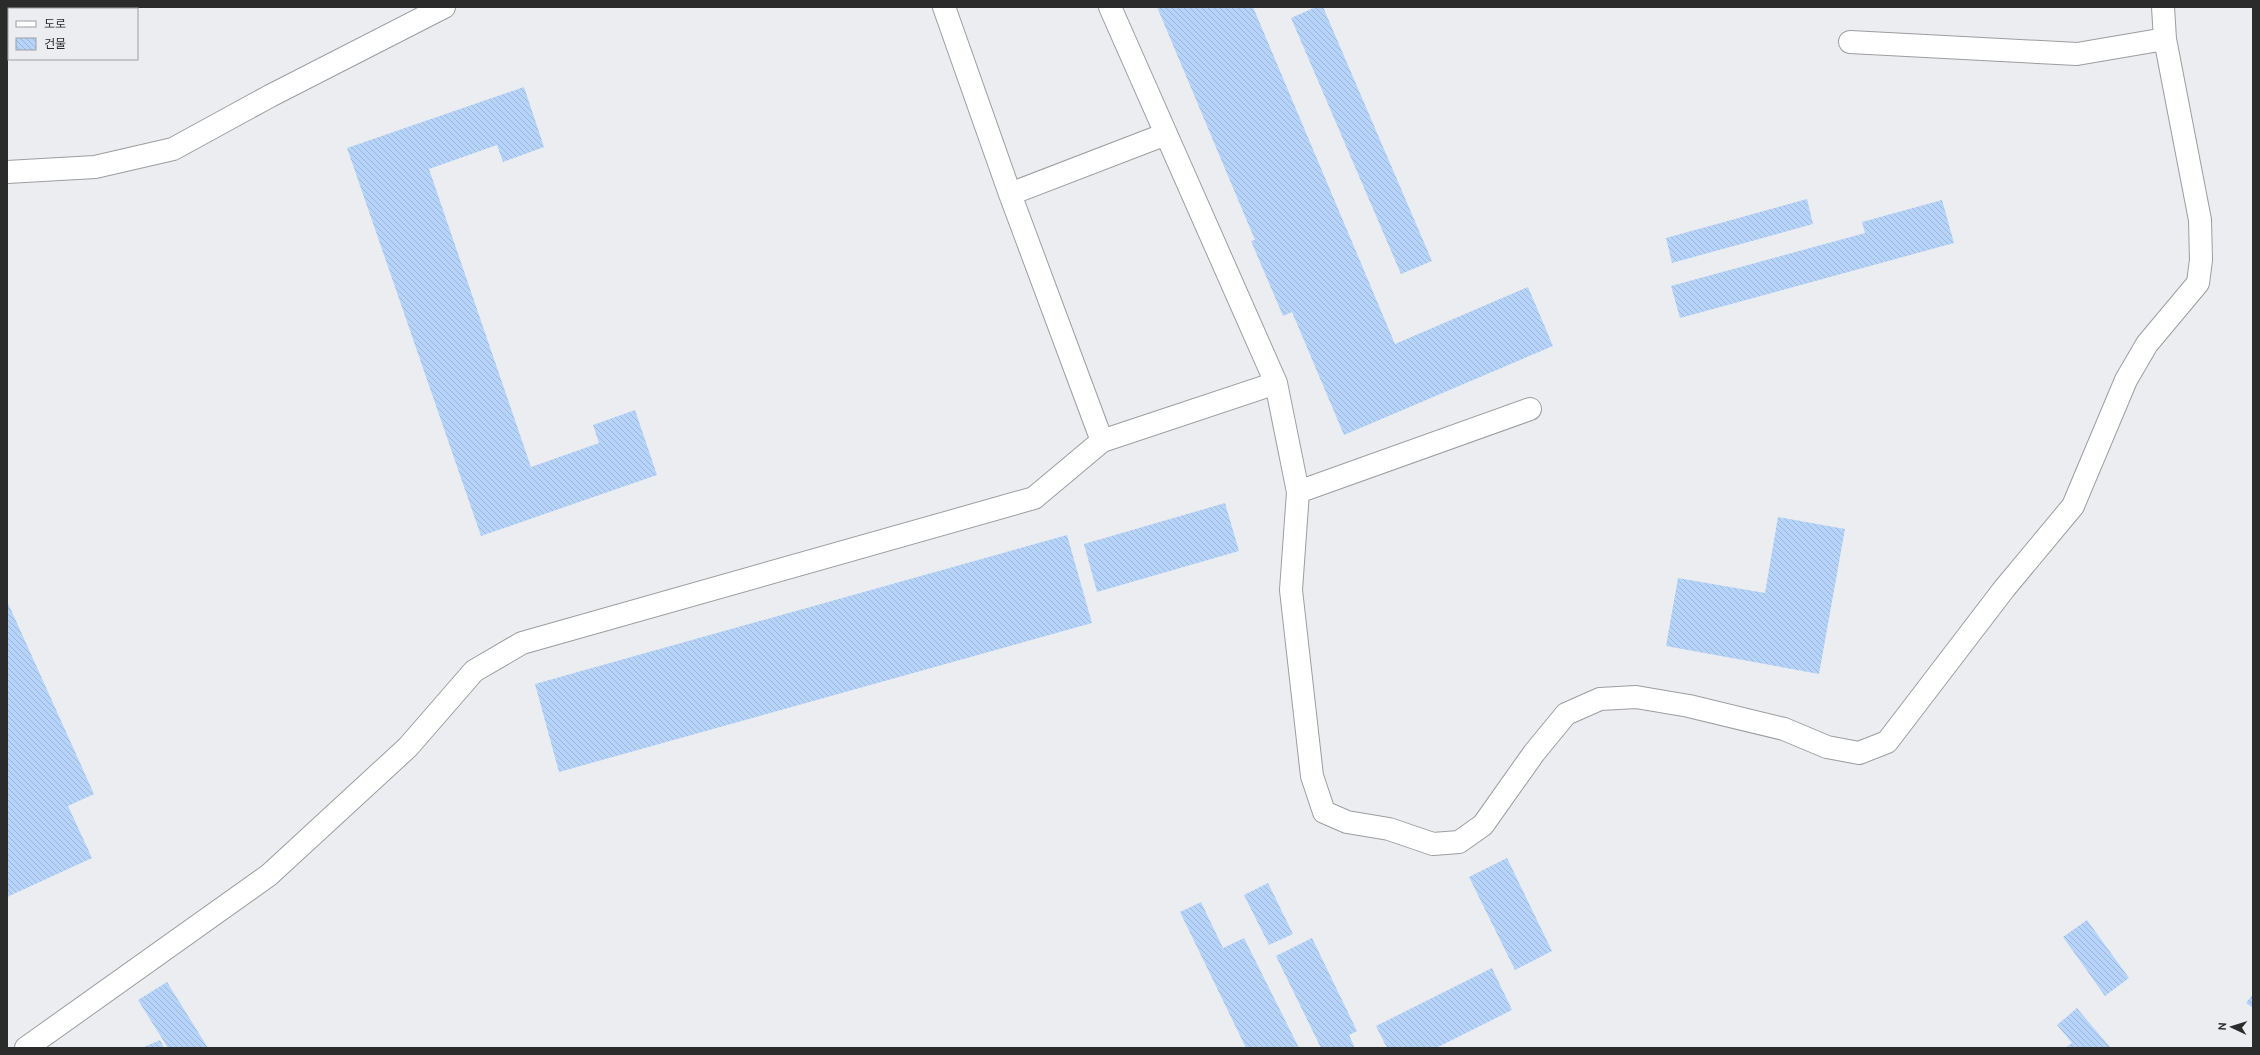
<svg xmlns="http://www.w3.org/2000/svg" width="2260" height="1055" font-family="Ubuntu,'Noto Sans KR',sans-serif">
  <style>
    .building { fill: url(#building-back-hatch) }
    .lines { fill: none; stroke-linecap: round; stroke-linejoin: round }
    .minor-casing { stroke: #9c9da0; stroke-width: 24 }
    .minor { stroke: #fff; stroke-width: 22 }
  </style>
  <defs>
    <pattern id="building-back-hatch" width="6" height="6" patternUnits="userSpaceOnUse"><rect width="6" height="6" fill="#b6d4fa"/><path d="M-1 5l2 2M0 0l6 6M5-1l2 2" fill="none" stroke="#9db6d6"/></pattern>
  </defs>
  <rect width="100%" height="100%" fill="#ebedf0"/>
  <path class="building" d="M1157,7H1253L1395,344L1528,287L1553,346L1344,435L1292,312L1283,316L1251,241L1255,240Z
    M1316,7H1323L1432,261L1401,274L1291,18Z
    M524,87L544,147L503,162L497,145L429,169L531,467L599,443L593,425L635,410L657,475L481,536L347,148Z
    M1807,199L1813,224L1672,263L1666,238Z
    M1942,200L1954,243L1680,318L1671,286L1865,233L1862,222Z
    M1225,503L1239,551L1097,592L1084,544Z
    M1778,517L1845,529L1819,674L1666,646L1678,578L1765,593Z
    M1067,535L1092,623L559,772L535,684Z
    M7,601L94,794L68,806L92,858L7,897Z
    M1507,858L1552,951L1515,970L1469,877Z
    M1268,883L1293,934L1269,945L1244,895Z
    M1201,902L1223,948L1244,938L1299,1048H1246L1180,912Z
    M2087,920L2129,978L2105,996L2063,937Z
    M1312,938L1357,1031L1349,1035L1355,1048H1321L1276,956Z
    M1492,968L1512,1010L1436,1048H1387L1376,1026Z
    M167,982L208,1048H168L138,1000Z
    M2253,994V1008L2246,1003Z
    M2077,1008L2091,1025L2111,1048H2065L2072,1043L2057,1025Z
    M160,1040L164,1048H142Z"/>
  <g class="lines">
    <g class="minor-casing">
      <path id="minor" d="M944,7L1010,194L1102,441
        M1110,7L1276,383L1298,492L1291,590L1312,776L1324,812L1347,822L1389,829L1433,844L1459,842L1483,825L1534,753L1566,714L1600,699L1636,697L1689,706L1784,729L1827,747L1859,753L1887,742L2004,589L2073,506L2126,380L2147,344L2198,283L2201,260L2200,220L2165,39L2077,54L1850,42
        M2163,7L2165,39
        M7,172L95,167L173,149L270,96L444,7
        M1010,194L1166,134
        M1298,492L1530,409
        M26,1048L269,875L408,747L474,671L522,643L1034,498L1102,441L1276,383"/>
    </g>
    <use href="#minor" class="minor"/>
  </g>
  <rect width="2260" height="1055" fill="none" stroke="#2b2b2c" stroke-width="16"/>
  <rect x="8" y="8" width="130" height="52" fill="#ebedf0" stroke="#9e9fa2"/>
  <rect x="16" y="21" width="20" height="6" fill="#ffffff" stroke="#9e9fa2"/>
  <text x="44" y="28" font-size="12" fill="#2b2b2c">도로</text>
  <rect x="16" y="38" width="20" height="12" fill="url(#building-back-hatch)" stroke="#9e9fa2"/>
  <text x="44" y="48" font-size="12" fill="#2b2b2c">건물</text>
  <g transform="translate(2232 1027) rotate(274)" stroke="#ebedf0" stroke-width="3" paint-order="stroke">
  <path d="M0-3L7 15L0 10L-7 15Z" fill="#2b2b2c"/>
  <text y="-6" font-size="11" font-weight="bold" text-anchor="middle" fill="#2b2b2c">N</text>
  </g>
</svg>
